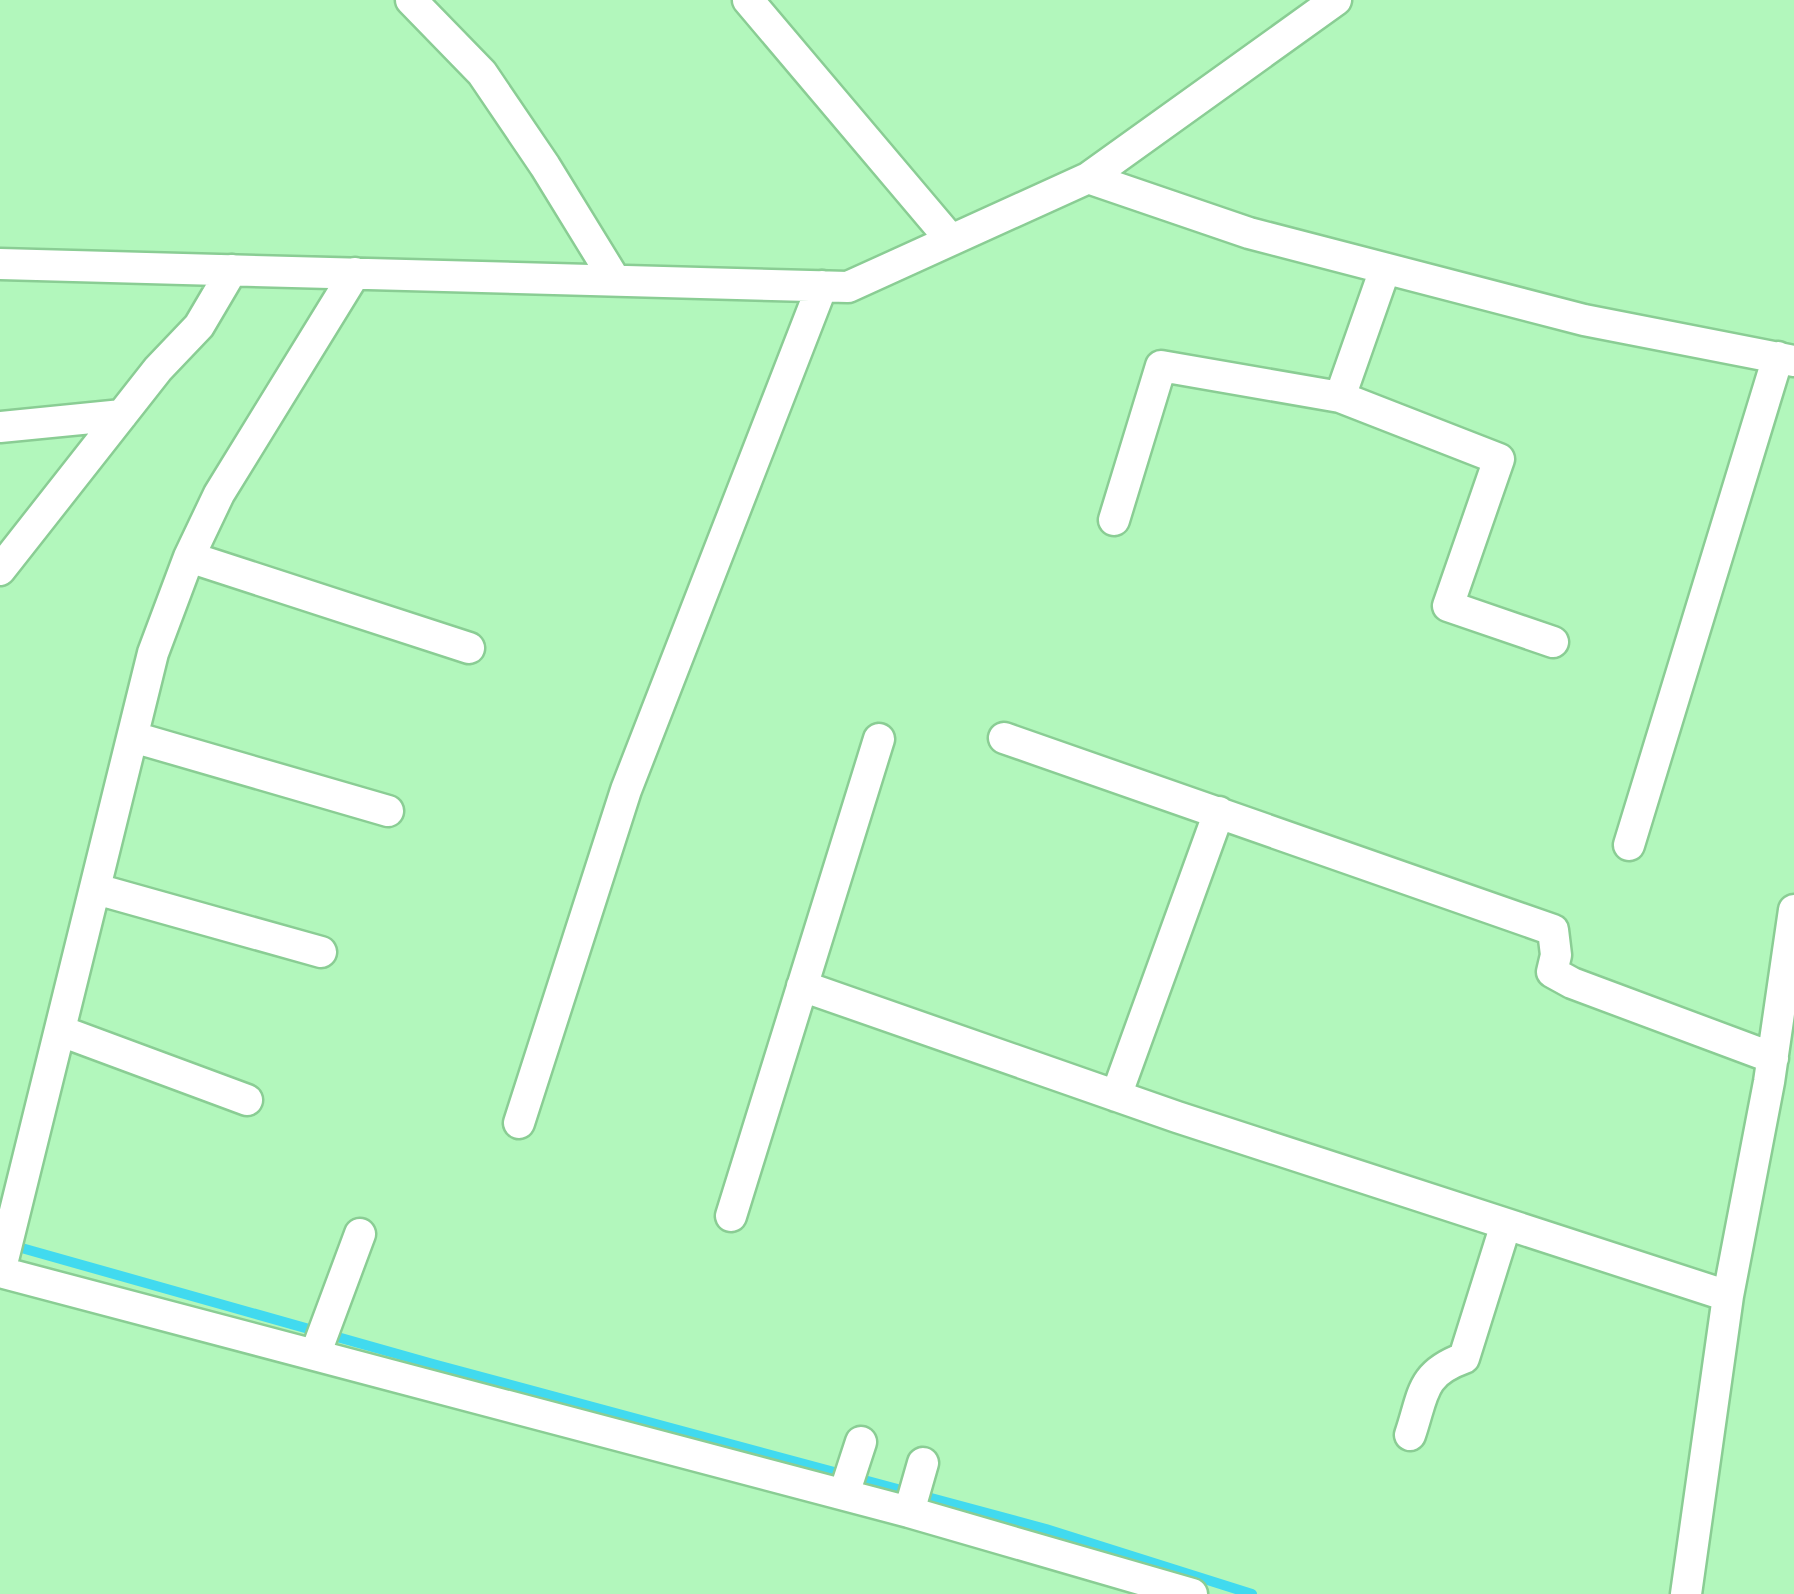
<svg xmlns="http://www.w3.org/2000/svg" width="1794" height="1594" font-family="'Times New Roman',serif">
  <style>
    .lines { fill: none; stroke-linecap: round; stroke-linejoin: round }
    .stream { stroke: #41daef; stroke-width: 10 }
    .street-casing { stroke: #8acd94; stroke-width: 35 }
    .street { stroke: #fff; stroke-width: 30 }
  </style>
  <rect width="100%" height="100%" fill="#b2f7bc"/>
  <g class="lines">
    <path class="stream" d="M11,1245L433,1364L1046,1529L1252,1594"/>
    <g class="street-casing">
      <path id="street" d="M411,0L482,73L545,166L615,280
        M748,0L951,240
        M1088,178L1249,233L1584,320L1794,361
        M0,264L848,287L1088,178L1336,0
        M1340,397L1385,269
        M0,427L122,415
        M1114,520L1161,366L1340,397L1499,459L1448,606L1553,642
        M189,557L469,648
        M0,570L158,369L199,326L232,270
        M133,737L388,811
        M1004,738L1553,930L1556,955L1552,972L1572,983L1773,1058
        M1629,845L1778,357
        M96,889L321,952
        M802,986L1177,1117L1728,1296
        M61,1031L247,1100
        M1116,1096L1219,812
        M519,1123L626,790L822,286
        M731,1216L879,739
        M0,1272L909,1512L1192,1594
        M0,1272L153,653L189,557L219,494L355,273
        M315,1355L360,1234
        M1410,1435C1424,1394 1420,1374 1464,1358L1506,1224
        M844,1494L861,1442
        M909,1512L923,1463
        M1686,1594L1728,1296L1769,1082L1794,910"/>
    </g>
    <use href="#street" class="street"/>
  </g>
</svg>
